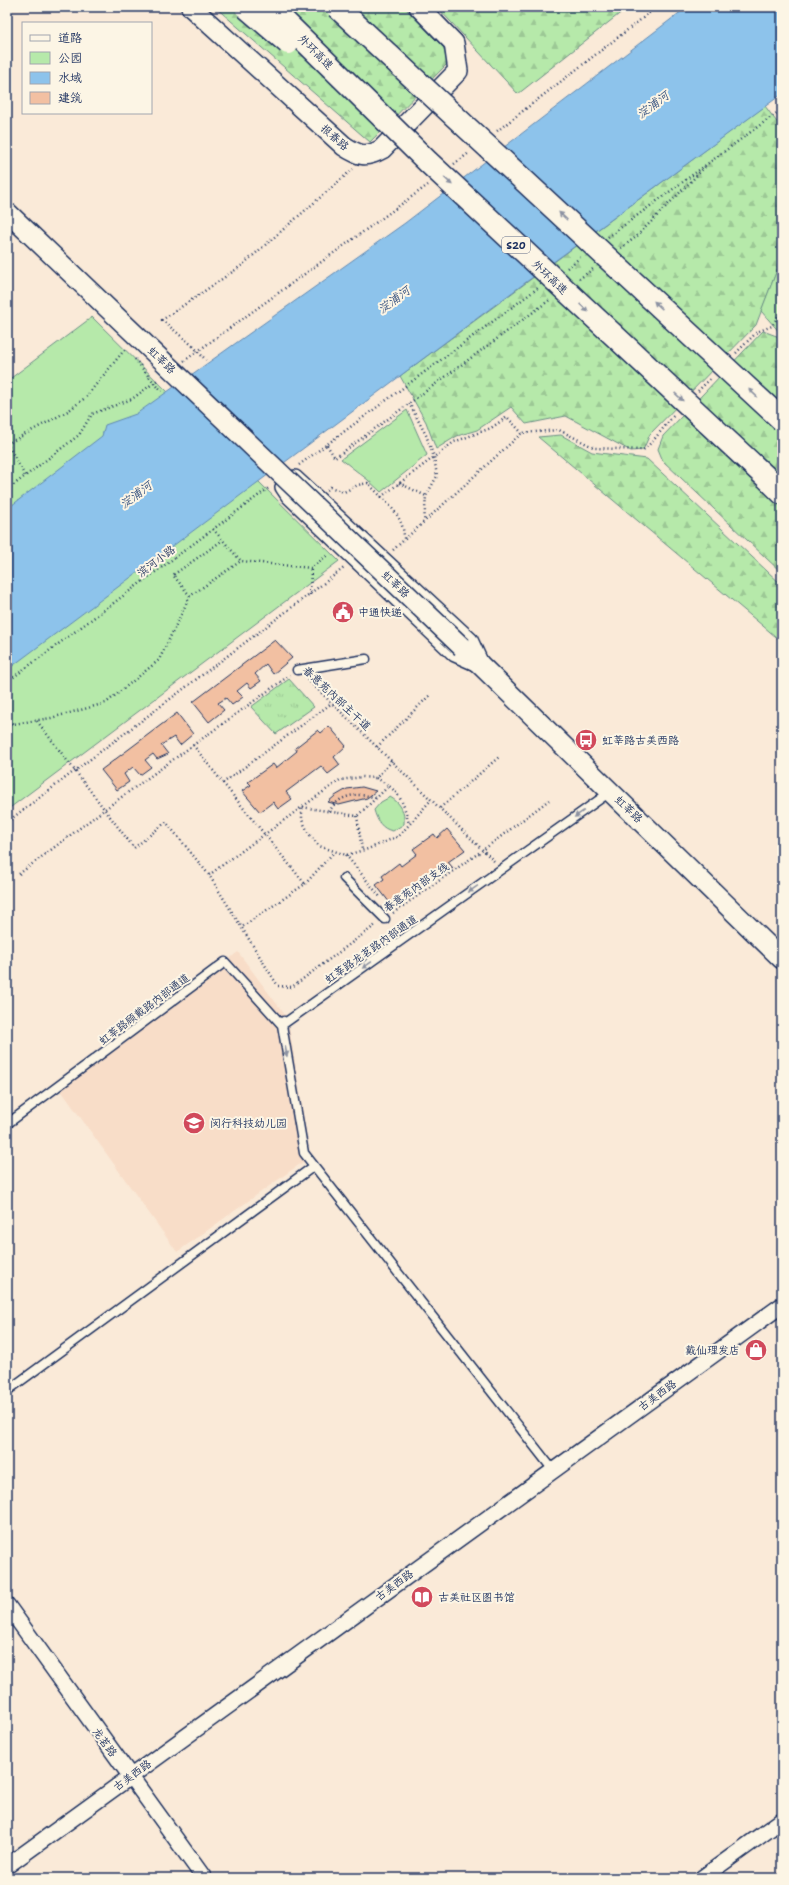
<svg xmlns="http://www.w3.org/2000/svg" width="789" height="1885" font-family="'Shantell Sans','LXGW WenKai TC',sans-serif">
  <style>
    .built { fill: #f8ddc8 }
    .grass { fill: url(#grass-tufts); stroke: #688c84 }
    .forest { fill: url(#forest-firs); stroke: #688c84 }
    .park { fill: #b6e9aa; stroke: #688c84 }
    .water { fill: #8dc3eb; stroke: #5f88b3 }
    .building { fill: #f2c0a2; stroke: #1b2f5e }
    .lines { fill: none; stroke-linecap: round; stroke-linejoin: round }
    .service-casing { stroke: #1b2f5e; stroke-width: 11 }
    .minor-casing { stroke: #1b2f5e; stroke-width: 18 }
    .tertiary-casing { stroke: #1b2f5e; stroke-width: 22 }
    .motorway-casing { stroke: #1b2f5e; stroke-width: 25 }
    .path { stroke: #1b2f5e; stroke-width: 2.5; stroke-dasharray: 1 3; stroke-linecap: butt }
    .service { stroke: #fcf5e5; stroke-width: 8 }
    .minor { stroke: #fcf5e5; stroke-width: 15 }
    .tertiary { stroke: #fcf5e5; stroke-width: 19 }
    .motorway { stroke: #fcf5e5; stroke-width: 22 }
    .tertiary-bridge-casing { stroke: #1b2f5e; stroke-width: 22; stroke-linecap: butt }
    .motorway-bridge-casing { stroke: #1b2f5e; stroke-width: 25; stroke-linecap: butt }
    .path-bridge { stroke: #1b2f5e; stroke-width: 2.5; stroke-dasharray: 1 3; stroke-linecap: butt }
    .tertiary-bridge { stroke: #fcf5e5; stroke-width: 19 }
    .motorway-bridge { stroke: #fcf5e5; stroke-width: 22 }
    .oneway { fill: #8c92a2 }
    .labels { text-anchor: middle; stroke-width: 4; stroke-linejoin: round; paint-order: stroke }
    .shield { fill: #fcf5e5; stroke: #5e6a86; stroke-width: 1 }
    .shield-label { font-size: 10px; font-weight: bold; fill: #1b2f5e }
    .street-label { font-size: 11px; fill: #1b2f5e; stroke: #fcf5e5 }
    .poi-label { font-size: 11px; fill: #1b2f5e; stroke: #fcf5e5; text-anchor: start }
    .water-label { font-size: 12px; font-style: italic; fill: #385481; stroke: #fcf5e5 }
  </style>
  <defs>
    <pattern id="grass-tufts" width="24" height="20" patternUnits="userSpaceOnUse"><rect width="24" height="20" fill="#b6e9aa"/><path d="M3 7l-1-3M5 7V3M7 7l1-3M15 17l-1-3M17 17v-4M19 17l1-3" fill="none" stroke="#9cc895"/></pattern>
    <pattern id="forest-firs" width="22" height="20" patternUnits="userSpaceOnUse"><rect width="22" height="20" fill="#b6e9aa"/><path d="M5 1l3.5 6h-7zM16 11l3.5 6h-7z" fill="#9cc895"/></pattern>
  </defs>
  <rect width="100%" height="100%" fill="#faead8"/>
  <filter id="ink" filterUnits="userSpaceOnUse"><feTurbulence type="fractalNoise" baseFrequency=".025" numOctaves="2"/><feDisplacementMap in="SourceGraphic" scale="8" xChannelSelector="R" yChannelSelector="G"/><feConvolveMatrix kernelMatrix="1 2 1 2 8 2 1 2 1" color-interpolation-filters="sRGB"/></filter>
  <g filter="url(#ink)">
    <path class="built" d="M238,952L288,1019L310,1157L177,1252L60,1089Z"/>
    <path class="grass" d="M289,679L314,707L276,734L251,707Z"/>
    <path class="forest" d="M215,7H404L444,48L447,64L370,142Z
      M437,7H628L518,94Z
      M765,106L782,129V257L756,325L650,434L643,450L631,451L566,416L526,424L511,407L477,430L457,436L436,449L426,422L400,376Z
      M763,331L782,338V573L663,461L658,449L663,436Z
      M561,435L592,452L647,459L782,585V642L538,437Z"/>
    <path class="park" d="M782,257V335L761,311Z
      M92,317L339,561L7,810V381Z
      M407,410L427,455L381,492L368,480L341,459Z
      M390,797C401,803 405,812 404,824L393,831C381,829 377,820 374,810L381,802Z"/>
    <path class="water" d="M687,7H782V94L495,305L7,670V509L102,436L105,425L136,414L405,223Z"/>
    <path class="building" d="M275,640L292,658L273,674L266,664L255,674L261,681L251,688L247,683L237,691L243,697L232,705L226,698L218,703L224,710L209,722L193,702Z
      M177,713L193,734L180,745L174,737L161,745L168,754L157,759L153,754L145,760L151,767L140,775L133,767L124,774L129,782L117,790L101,770Z
      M329,726L346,746L334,757L340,765L328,774L321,766L286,792L292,799L278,809L273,802L260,812L242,791L251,785L248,782L273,764L276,768L297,751L295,748L318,730L321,733Z
      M362,787L376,791L367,798L339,805L328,802L335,796L347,789Z
      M447,829L465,850L448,862L453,868L444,874L440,869L412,888L416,894L408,900L403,894L390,903L376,885L384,879L382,876L399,863L401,866L417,854L413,849L434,834L437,838Z"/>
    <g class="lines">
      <g class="service-casing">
        <path id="service" d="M297,670L366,659
          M344,878L385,919
          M7,1124L225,962L282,1025L284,1021
          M7,1391L314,1166
          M553,1470L304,1153L282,1025L610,792"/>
      </g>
      <g class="minor-casing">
        <path id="minor" d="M295,478L470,640L482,666L455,654L289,496L283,487Z
          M7,1605L204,1878
          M7,1866L782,1305
          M702,1878L782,1820"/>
      </g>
      <g class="tertiary-casing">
        <path id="tertiary" d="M191,7L344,146C359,156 366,158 382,149L458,71L454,43L419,7
          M462,647L782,959"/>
      </g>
      <g class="motorway-casing">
        <path id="motorway" d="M767,478L782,493"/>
      </g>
      <path class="path" d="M497,131L657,7
        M454,164L469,153
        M608,237L782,109
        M621,248L636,237L705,167
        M567,268L582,256
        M579,279L593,269
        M193,346L162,320L241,266L353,169
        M736,353L757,332L772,326L782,310
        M203,357L206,360
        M135,359L149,377
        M184,361L428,185
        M159,388L162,391
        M698,391L711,378
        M409,403L426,435L434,457L437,476L426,496L424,522
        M7,443L25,476
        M7,444L68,411L85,398L126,348
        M327,445L335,458L551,299
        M299,465L538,288
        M399,483L426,496
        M7,490L79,435L92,414L132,399L159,379
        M327,490L330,487L344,492L358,485L368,483C383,500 405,514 404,540
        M381,497L454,442L491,428L507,417L522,433
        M213,529L241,561
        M393,550L522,433L559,430L595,448L643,450L652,442L674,415
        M310,595L311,568
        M190,596L173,575L223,540
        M307,679L494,861
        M7,682L270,487
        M37,721L134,848L166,822L209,875L278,986L292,987L377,924
        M7,725L51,718L106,703L159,660L190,596L241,561L311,568L329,554
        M193,745L223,783L332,703
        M377,747L431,694
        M392,761L376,778L362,777L340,780L302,807V820L309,834L319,846L346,855L368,849L399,836L431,800
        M376,778C399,790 403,800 409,824
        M223,783L305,884L242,927
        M440,808L500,756
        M329,812C339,794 358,792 376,798
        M357,816L362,850
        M7,822L344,568
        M346,855L381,898
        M19,874L105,809L290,675
        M209,875L302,807L357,816L390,785
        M305,884L334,852
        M393,913L483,850L549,800"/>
      <use href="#service" class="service"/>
      <use href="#minor" class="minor"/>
      <use href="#tertiary" class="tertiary"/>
      <use href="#motorway" class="motorway"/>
      <g class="tertiary-bridge-casing">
        <path id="tertiary-bridge" d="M7,212L462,647"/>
      </g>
      <g class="motorway-bridge-casing">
        <path id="motorway-bridge" d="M246,7L288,43
          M270,7L428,162L767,478
          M337,7L782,420"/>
      </g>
      <path class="path-bridge" d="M193,346L203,357
        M149,377L159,388"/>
      <use href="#tertiary-bridge" class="tertiary-bridge"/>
      <use href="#motorway-bridge" class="motorway-bridge"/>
    </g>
    <defs><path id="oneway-solid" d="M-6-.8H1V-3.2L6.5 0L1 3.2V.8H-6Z"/></defs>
    <g class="oneway">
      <use href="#oneway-solid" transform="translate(448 181) rotate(43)"/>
      <use href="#oneway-solid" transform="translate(563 216) rotate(-137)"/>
      <use href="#oneway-solid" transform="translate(658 305) rotate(-137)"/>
      <use href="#oneway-solid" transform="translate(584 308) rotate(43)"/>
      <use href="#oneway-solid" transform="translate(753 393) rotate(-137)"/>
      <use href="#oneway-solid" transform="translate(679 397) rotate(43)"/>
      <use href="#oneway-solid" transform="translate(579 814) rotate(145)"/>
      <use href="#oneway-solid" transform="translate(473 889) rotate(145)"/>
      <use href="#oneway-solid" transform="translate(367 965) rotate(145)"/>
      <use href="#oneway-solid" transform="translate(286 1051) rotate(80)"/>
    </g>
  </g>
  <defs>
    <g id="civic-disc" transform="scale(1.15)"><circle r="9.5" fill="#d1495b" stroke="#fcf5e5"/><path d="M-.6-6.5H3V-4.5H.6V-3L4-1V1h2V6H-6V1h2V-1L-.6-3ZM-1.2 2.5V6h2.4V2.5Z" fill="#fff"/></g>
    <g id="bus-disc" transform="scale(1.15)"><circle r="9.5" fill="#d1495b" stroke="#fcf5e5"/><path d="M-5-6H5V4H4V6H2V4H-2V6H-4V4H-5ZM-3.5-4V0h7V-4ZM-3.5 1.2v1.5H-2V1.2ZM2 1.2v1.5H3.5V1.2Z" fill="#fff"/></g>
    <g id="school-disc" transform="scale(1.15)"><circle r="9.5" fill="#d1495b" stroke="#fcf5e5"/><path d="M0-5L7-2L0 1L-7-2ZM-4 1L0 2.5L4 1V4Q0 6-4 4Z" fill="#fff"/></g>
    <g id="shop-disc" transform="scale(1.15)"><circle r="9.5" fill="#d1495b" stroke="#fcf5e5"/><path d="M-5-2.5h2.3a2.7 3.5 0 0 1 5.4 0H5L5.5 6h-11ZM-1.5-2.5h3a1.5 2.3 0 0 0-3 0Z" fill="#fff"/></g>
    <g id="library-disc" transform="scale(1.15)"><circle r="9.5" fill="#d1495b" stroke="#fcf5e5"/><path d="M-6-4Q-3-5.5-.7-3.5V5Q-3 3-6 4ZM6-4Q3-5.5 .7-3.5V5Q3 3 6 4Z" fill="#fff"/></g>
  </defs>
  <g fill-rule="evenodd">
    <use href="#civic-disc" x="343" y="612"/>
    <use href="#bus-disc" x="586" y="740"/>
    <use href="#school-disc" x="194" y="1123"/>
    <use href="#shop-disc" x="756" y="1350"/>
    <use href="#library-disc" x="422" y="1597"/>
  </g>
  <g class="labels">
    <rect class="shield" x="502" y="237" width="28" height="16" rx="3"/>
    <g class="shield-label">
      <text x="516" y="249">S20</text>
    </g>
    <g class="street-label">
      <text transform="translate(316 52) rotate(45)" y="4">外环高速</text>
      <text transform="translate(335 137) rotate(41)" y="4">报春路</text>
      <text transform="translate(550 277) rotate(43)" y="4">外环高速</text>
      <text transform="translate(162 360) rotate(44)" y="4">虹莘路</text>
      <text transform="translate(156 561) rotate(-37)" y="4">滨河小路</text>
      <text transform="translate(396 584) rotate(44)" y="4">虹莘路</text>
      <text transform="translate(337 698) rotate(43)" y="4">春意苑内部主干道</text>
      <text transform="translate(629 809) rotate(44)" y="4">虹莘路</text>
      <text transform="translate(416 887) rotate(-35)" y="4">春意苑内部支线</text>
      <text transform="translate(371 949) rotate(-35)" y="4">虹莘路龙茗路内部通道</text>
      <text transform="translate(144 1009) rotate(-37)" y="4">虹莘路顾戴路内部通道</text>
      <text transform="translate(657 1395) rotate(-36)" y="4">古美西路</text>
      <text transform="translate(394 1585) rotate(-36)" y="4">古美西路</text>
      <text transform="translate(105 1742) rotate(54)" y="4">龙茗路</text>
      <text transform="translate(132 1775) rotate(-36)" y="4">古美西路</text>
    </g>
    <g class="poi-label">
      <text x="358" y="616">中通快递</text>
      <text x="602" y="744">虹莘路古美西路</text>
      <text x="210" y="1127">闵行科技幼儿园</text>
      <text x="740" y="1354" text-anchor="end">戴仙理发店</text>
      <text x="438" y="1601">古美社区图书馆</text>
    </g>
    <g class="water-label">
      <text transform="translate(653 105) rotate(-37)" y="4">淀浦河</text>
      <text transform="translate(394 300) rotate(-37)" y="4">淀浦河</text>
      <text transform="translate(136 495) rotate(-37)" y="4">淀浦河</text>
    </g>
  </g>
  <rect width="789" height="1885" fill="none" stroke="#fcf5e5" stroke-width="24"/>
  <rect x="12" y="12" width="765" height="1861" fill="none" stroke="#1b2f5e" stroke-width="1.5" filter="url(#ink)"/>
  <rect x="22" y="22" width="130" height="92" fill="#fcf5e5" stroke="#a2a6af"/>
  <rect x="30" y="35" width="20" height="6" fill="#fcf5e5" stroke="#a2a6af"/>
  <text x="58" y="42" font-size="12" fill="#1b2f5e">道路</text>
  <rect x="30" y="52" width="20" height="12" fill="#b6e9aa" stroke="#a2a6af"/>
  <text x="58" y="62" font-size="12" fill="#1b2f5e">公园</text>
  <rect x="30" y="72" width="20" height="12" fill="#8dc3eb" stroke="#a2a6af"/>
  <text x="58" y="82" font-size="12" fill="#1b2f5e">水域</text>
  <rect x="30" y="92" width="20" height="12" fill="#f2c0a2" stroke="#a2a6af"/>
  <text x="58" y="102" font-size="12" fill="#1b2f5e">建筑</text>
</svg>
